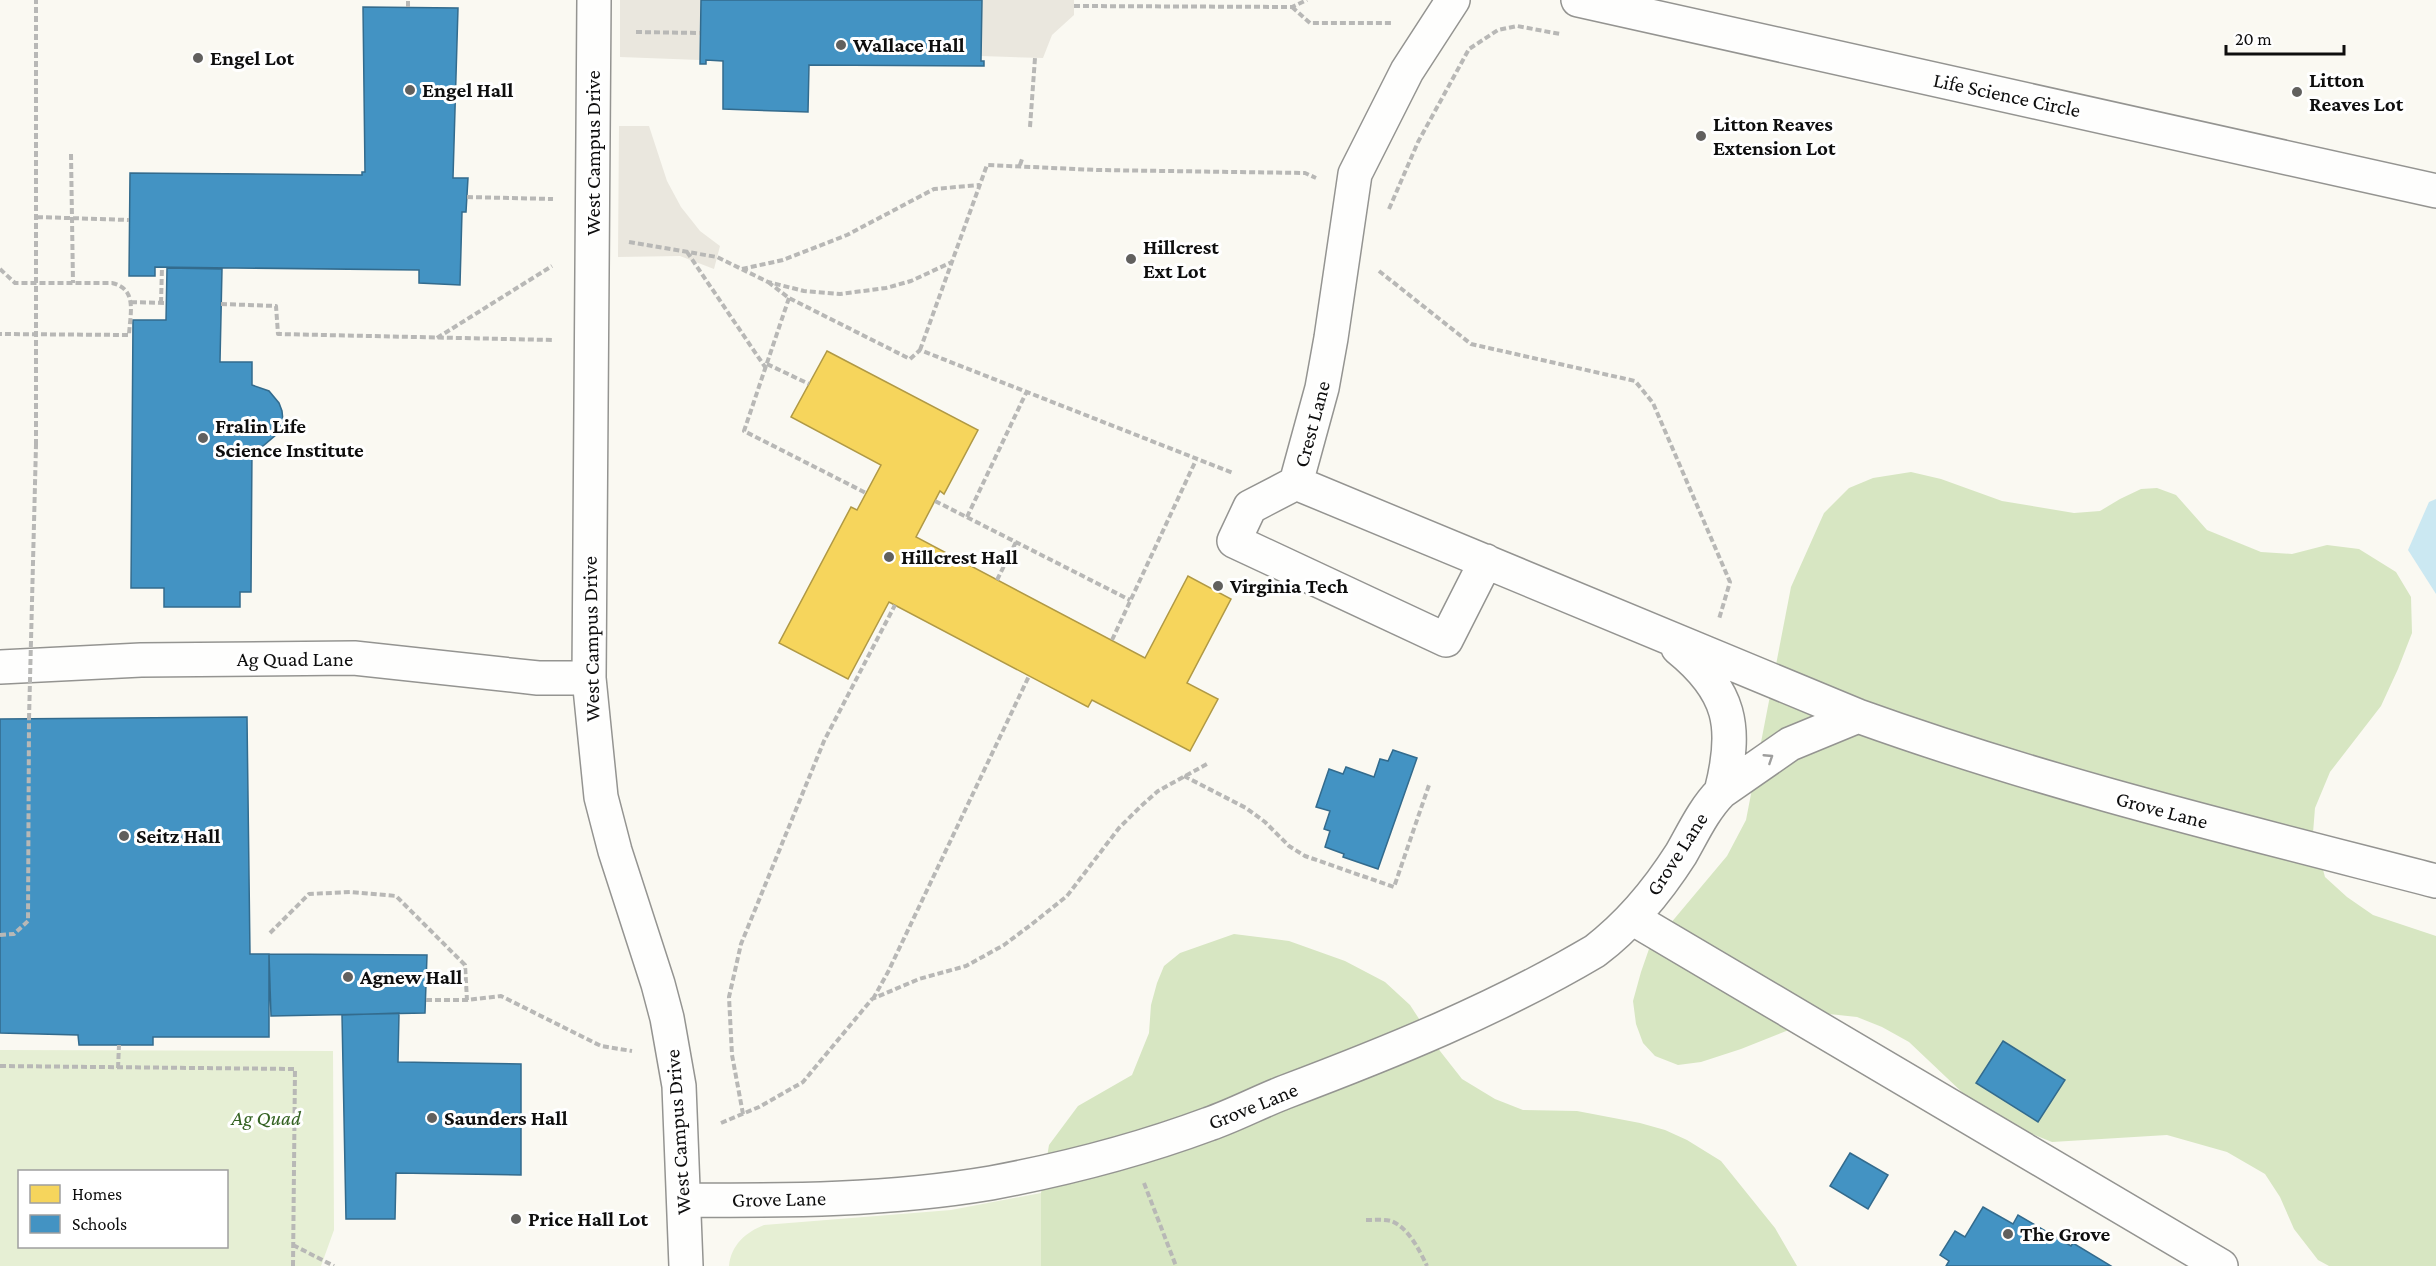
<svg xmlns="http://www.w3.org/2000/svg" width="2436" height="1266" font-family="'Crimson Pro',serif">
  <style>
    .green { fill: #e6efd4; fill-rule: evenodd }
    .forest { fill: #d7e6c2 }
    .plaza { fill: #eae7de }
    .water { fill: #cbe8f2 }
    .homes { fill: #f6d55c; stroke: #b09945; stroke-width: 1.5 }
    .schools { fill: #4393c3; stroke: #336b8d; stroke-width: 1.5 }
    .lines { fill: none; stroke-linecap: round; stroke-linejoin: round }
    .minor-casing { stroke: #949491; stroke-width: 36 }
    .path { stroke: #b8b8b6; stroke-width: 4; stroke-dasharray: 6 3; stroke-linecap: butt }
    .minor { stroke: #fefefd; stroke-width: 33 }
    .path-bridge { stroke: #b8b8b6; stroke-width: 4; stroke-dasharray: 6 3; stroke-linecap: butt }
    .oneway { stroke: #9e9e9d }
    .poi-dot { fill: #61605e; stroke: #fff; stroke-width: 2 }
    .labels { text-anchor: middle; stroke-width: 6; stroke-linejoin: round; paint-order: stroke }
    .poi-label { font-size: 21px; font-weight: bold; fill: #0e0e0e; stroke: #fff; text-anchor: start }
    .street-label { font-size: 21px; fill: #0e0e0e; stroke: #fff }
    .park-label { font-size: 21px; font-style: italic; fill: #346222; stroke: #fff }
  </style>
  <rect width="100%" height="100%" fill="#faf9f2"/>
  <path class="green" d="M0,1050L333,1051L334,1230L321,1266H0ZM20,1172H226V1246H20Z
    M1188,1151L1692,1266H729C731,1245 746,1232 764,1225L951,1210L1041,1193Z"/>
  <path class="forest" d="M1911,472L1941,479L2002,501L2074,513L2100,511L2120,499L2141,489L2157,488L2176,495L2207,530L2261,552L2292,554L2327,545L2359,549L2396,572L2411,597L2412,633L2398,669L2381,706L2330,772L2315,808L2313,833L2325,877L2347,897L2373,915L2436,936V1266H2329L2318,1260L2294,1229L2280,1197L2265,1174L2227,1152L2167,1135L2052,1142L2005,1123L1965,1095L1909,1042L1882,1027L1857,1017L1829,1014L1741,1049L1701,1062L1678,1065L1655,1056L1643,1043L1636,1024L1633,1001L1641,972L1649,949L1727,856L1746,820L1791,587L1824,513L1849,488L1873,478Z
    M1234,934L1289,941L1345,961L1385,982L1410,1005L1440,1051L1462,1079L1495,1099L1523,1110L1577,1111L1640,1123L1665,1130L1687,1140L1721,1161L1775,1228L1797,1266H1041V1193L1049,1145L1078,1106L1132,1075L1149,1033L1151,1005L1157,983L1164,966L1180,953Z"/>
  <path class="plaza" d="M620,0H701L700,60L620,57Z
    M982,0H1074V15L1052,35L1043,58L981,56Z
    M619,126H649L667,181L681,207L700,231L720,246L714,269L680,256L618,257Z"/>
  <path class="water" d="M2436,499V594L2408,550L2429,502Z"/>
  <path class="homes" d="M827,351L978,430L944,494L940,491L916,537L1145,658L1188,576L1231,599L1187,683L1218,699L1190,751L1092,700L1088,707L889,602L848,679L779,643L851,507L857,510L881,465L791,417Z"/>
  <path class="schools" d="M701,0H982L981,61H984V66L809,65L808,112L723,109V61L706,60V64H700Z
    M363,7L458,8L453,178H468L466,212H462L460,285L419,283V270L155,267V276H129L130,173L362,175V172H365Z
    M167,268L222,269L220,362H252V385L269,391L279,403L282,411L283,421L277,434L263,446L252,448L251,592H240V607H164V588H131L133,320H166Z
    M247,717L250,954H269V1037H153V1045H79L78,1035L0,1033V719Z
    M1393,750L1417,758L1378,869L1343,857L1344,854L1325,847L1330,831L1324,829L1330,811L1316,807L1329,769L1343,774L1346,767L1374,777L1380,759L1388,761Z
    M269,954L427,955L425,1013L271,1016Z
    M399,1013L398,1062L521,1064V1175L396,1173L395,1219H346L342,1015Z
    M2003,1041L2065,1080L2038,1122L1976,1083Z
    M1850,1153L1888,1175L1868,1209L1830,1186Z
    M1983,1207L2013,1224L2018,1215L2071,1246L2073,1243L2111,1266H1946L1949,1261L1940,1255L1955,1231L1965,1237Z"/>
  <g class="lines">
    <g class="minor-casing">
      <path id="minor" d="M594,0L589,678L601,797L615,851L658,984L667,1018L679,1086L686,1266
        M1453,0L1407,71L1355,174L1331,338L1322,388L1296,483L1858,716C2047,784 2242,831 2436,881
        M1578,0L2436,191
        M1296,483L1250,507L1234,541L1446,640L1486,561
        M1678,648C1731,691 1738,727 1721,792
        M0,667L141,660L354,658L538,678H589
        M1632,918L2221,1266
        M685,1200C787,1201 890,1200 991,1183C1066,1169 1139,1150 1209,1124C1235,1115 1259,1102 1285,1092C1391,1052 1497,1009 1595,951C1629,925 1658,890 1681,854C1693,833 1704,809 1721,792L1790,744L1858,716"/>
    </g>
    <path class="path" d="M1074,6L1292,7L1307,0
      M408,7V0
      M1292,7L1310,23H1393
      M636,32L700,33
      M1030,127L1035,58
      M71,154L73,283
      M1020,165L1022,159
      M467,197L553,199
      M1389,209L1418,142L1469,49L1498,30L1517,26L1560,34
      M37,217L129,220
      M629,242L717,257L768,282L804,291L840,294L886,288L911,281L952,262
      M687,252L765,367
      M0,269L15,283H112C138,289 130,314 129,335L0,334
      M742,269L783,260L847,235L934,189L980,185
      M1379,271L1471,344L1635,381L1653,403L1730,582L1719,619
      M768,282L789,298L910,359L920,350L1233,473
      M789,298L744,431L866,493
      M131,302L167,303
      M161,303L162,267
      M221,304L276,306L278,334L552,340
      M437,338L552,266
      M920,350L987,165L1097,170L1305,173L1316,178
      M767,364L809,384
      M36,445V0
      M935,501L1130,600
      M967,517L1026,393
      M997,580L1016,542
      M1112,640L1196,460
      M1184,776L1246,808L1265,822L1289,846L1305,856L1394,887L1429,785
      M270,933L309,894L351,892L396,896L465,965L467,1000
      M0,935L14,934L28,921L29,719
      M873,999L888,972L1029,676
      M426,1000H467L501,996L601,1046L632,1051
      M0,1066L295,1069L293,1266
      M118,1068L119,1045
      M743,1114L732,1055L729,997L741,944L824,741L895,605
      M721,1123L759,1107L803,1082L872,999L919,979L966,966L1004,945L1032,924L1067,896L1119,828L1140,807L1158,791L1207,764
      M1144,1183L1176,1266
      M1366,1220C1373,1220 1384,1219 1391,1221C1408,1227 1420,1251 1427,1266
      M293,1245L334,1266"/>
    <use href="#minor" class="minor"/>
    <path class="path-bridge" d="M29,719L36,445"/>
  </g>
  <defs><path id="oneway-chevron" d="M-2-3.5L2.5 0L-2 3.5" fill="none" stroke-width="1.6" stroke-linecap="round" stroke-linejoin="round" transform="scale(1.5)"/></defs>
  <use class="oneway" href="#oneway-chevron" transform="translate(1769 758) rotate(-33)"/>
  <g class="poi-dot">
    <circle cx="841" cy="45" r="6"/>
    <circle cx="198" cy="58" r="6"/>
    <circle cx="410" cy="90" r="6"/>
    <circle cx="2297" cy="92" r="6"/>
    <circle cx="1701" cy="136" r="6"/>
    <circle cx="1131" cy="259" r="6"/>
    <circle cx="203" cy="438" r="6"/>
    <circle cx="889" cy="557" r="6"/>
    <circle cx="1218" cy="586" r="6"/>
    <circle cx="124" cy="836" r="6"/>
    <circle cx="348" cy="977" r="6"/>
    <circle cx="432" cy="1118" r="6"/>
    <circle cx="516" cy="1219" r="6"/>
    <circle cx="2008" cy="1234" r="6"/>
  </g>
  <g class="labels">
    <g class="poi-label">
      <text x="853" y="52">Wallace Hall</text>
      <text x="210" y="65">Engel Lot</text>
      <text x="2309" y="87">Litton<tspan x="2309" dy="24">Reaves Lot</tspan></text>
      <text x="422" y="97">Engel Hall</text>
      <text x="1713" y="131">Litton Reaves<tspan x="1713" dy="24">Extension Lot</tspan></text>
      <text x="1143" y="254">Hillcrest<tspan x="1143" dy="24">Ext Lot</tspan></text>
      <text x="215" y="433">Fralin Life<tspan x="215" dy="24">Science Institute</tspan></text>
      <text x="901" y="564">Hillcrest Hall</text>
      <text x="1230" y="593">Virginia Tech</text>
      <text x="136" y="843">Seitz Hall</text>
      <text x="360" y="984">Agnew Hall</text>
      <text x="444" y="1125">Saunders Hall</text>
      <text x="528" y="1226">Price Hall Lot</text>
      <text x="2020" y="1241">The Grove</text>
    </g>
    <g class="street-label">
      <text transform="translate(2007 95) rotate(12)" y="7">Life Science Circle</text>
      <text transform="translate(593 153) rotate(-90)" y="7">West Campus Drive</text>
      <text transform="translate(1312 424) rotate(-75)" y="7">Crest Lane</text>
      <text transform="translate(591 639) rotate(-91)" y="7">West Campus Drive</text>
      <text x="295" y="666">Ag Quad Lane</text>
      <text transform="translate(2162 810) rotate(15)" y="7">Grove Lane</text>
      <text transform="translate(1677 854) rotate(-57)" y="7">Grove Lane</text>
      <text transform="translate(1253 1106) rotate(-22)" y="7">Grove Lane</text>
      <text transform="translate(678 1132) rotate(-94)" y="7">West Campus Drive</text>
      <text transform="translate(779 1199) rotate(-1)" y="7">Grove Lane</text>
    </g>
    <g class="park-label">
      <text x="266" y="1125">Ag Quad</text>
    </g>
  </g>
  <rect x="18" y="1170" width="210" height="78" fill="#ffffff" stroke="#9f9f9f" stroke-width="1.5"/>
  <rect x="30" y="1185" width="30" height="18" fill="#f6d55c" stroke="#9f9f9f" stroke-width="1.5"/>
  <text x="72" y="1200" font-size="18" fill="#0e0e0e">Homes</text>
  <rect x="30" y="1215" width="30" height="18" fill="#4393c3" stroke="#9f9f9f" stroke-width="1.5"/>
  <text x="72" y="1230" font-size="18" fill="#0e0e0e">Schools</text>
  <path d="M2226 45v9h118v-9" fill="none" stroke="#0e0e0e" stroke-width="3"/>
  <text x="2235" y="45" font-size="18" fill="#0e0e0e" stroke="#ffffff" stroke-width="4.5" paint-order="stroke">20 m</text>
</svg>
